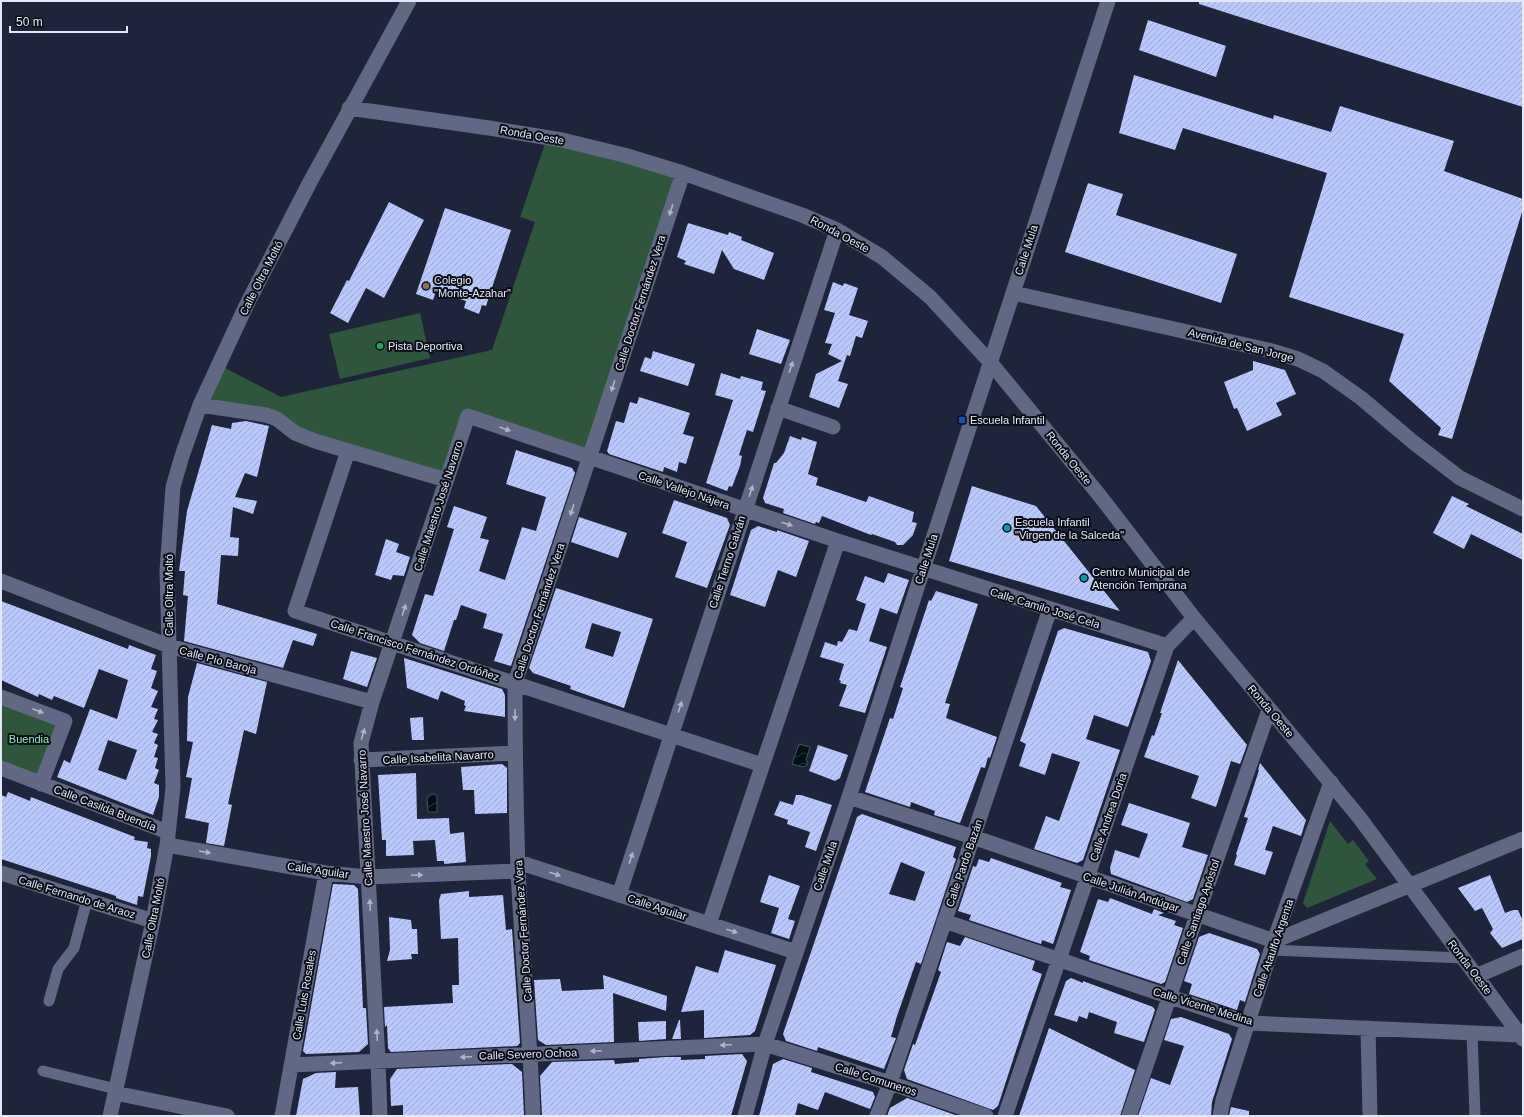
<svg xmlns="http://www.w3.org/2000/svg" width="1524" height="1117" font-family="Arial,sans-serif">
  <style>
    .park { fill: #2d563d }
    .water { fill: url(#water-waves); stroke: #445259 }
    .building { fill: url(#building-hatch); fill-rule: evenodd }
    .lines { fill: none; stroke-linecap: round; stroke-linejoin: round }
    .pedestrian { stroke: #606883; stroke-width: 11 }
    .minor { stroke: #606883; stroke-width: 15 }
    .oneway { fill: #afb5c9 }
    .education-dot { fill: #8d6e63; stroke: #0b0e18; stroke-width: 1.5 }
    .leisure-dot { fill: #2e9e5b; stroke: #0b0e18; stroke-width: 1.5 }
    .transit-dot { fill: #1a4fb4; stroke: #0b0e18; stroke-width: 1.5 }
    .culture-dot { fill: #0f9aa8; stroke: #0b0e18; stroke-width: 1.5 }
    .labels { text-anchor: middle; stroke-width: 4; stroke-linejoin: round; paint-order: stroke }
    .street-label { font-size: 11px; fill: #e3e8f8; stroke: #0b0e18 }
    .poi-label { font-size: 11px; fill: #e3e8f8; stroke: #0b0e18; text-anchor: start }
    .park-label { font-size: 11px; fill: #99e7b6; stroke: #0b0e18 }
  </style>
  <defs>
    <pattern id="water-waves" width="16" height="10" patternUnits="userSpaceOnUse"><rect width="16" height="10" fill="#001115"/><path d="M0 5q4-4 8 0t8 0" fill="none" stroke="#253438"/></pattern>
    <pattern id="building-hatch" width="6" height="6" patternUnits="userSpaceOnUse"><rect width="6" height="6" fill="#bac9fc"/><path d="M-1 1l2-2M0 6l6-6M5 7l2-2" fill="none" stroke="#9ca8d0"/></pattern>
  </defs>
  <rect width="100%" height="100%" fill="#1e243a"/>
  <path class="park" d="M547,138L683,173L589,458L468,416L446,480L315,441L277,419L200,405L219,365L281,397L492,350L535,222L520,217Z
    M420,313L430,358L340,379L329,334Z
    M1,698L65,721L41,784L1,768Z
    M1330,821L1348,844L1353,840L1369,861L1365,864L1377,879L1307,908L1303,903Z"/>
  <path class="water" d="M799,744L810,747L806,760L808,764L803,767L792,764Z
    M430,794H435L437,797V812H428L427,798Z"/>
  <path class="building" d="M1199,1H1523V107L1199,4Z
    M1148,20L1226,46L1216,77L1139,50Z
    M1134,75L1273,119L1274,115L1331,132L1340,106L1454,141L1444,171L1523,199V209L1452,439L1438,435L1441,428L1389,381L1404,334L1289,297L1327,173L1183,128L1175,150L1119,133Z
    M1088,183L1123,194L1116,215L1237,254L1221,303L1065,252Z
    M389,202L424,220L384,298L366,288L348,323L330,313L347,280L349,281Z
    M445,208L511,230L486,306L482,305L479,314L464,308L466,301L436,291L433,300L416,294Z
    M688,223L728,235L729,232L742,237L741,240L774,253L764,280L734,269L722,250L714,274L684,264L686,261L677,257Z
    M833,282L843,286L844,283L858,288L849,315L868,321L862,338L856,336L850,356L847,355L838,381L848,384L839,408L809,397L816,374L842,361L828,354L832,344L825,343L835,313L824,310Z
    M757,329L790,340L781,364L749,354Z
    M653,351L695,364L688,386L640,371L645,357L651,359Z
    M1253,361L1285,370L1296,394L1276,403L1282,415L1247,431L1237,408L1234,409L1224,382L1253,370Z
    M721,373L740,379L741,376L763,382L761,390L766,391L753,432L747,430L739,455L742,456L740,466L732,487L729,486L727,491L706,483L733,400L715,395Z
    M639,397L690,413L683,434L694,437L686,464L679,462L677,472L664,467L663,472L609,454L607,451L616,421L624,423L630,402L637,404Z
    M246,421L269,426L257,477L245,473L235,497L257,501L253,514L233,507L230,537L239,538L238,556L221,555L217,604L317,634L313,646L293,640L283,668L184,641L188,596L183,595L185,571H179L187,511L212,425L231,429L232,423Z
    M790,436L801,440L802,437L817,442L808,474L818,478L816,485L866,502L869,496L914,512L912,522L917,523L913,535L903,545H897L895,542L872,534L871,535L822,516L819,523L816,522L815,524L783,513L784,509L765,503L763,498L774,463H776L784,453Z
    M516,450L572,468L575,473L511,666L494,661L503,634L483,628L487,614L461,605L456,620H454L444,651L420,643L412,635L425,594L433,596L454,529L447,527L454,506L487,517L480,538L489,540L479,571L505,580L522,527L536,531L546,497L506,484Z
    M972,486L1036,506L1120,611L949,561Z
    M1452,496L1469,504L1466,506L1523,534V560L1471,534L1464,549L1433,533Z
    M674,500L727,518L730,525L707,588L675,577L687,542L662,533Z
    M579,517L627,533L618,558L571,542Z
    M758,526L777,532V530L809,541L796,577L778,570L765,607L730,595L751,530Z
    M386,539L399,544L396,552L410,557L404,576L393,575L391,580L375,575Z
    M888,573L909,580L897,614L880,608L869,641L887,647L865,713L839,706L847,685L840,683L841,681L839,680L844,664L820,657L825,642L837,646L838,641L842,642L849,629L857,631L866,604L856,600L865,576L884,583Z
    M556,588L653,619L624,708L570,689L571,686L533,673L529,668ZM592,623L621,632L613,657L585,648Z
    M936,591L978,604L945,703L950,704L946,718L997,737L990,758L988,757L985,768L981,767L960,823L934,815L935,811L911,802L910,807L865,792L890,718L893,719L903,688L900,687L929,600L931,601Z
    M1,601L128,649L129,645L156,655L151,669L157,671L151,688L158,691L151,707L158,709L154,719L158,720L152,732L158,734L154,743L158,745L154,757L158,758L155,768L159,770L154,783L159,785V797L153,815L57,777L64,760L70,763L90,709L117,719L128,680L99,669L84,708L54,696L52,700L39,694L38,697L1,680ZM108,740L137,750L126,780L98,770Z
    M1064,628L1148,652L1151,661L1128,727L1094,715L1086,739L1120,750L1083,860L1077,863L1034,849L1046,816L1059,821L1080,762L1052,753L1045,775L1019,766L1026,744L1020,741L1058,631Z
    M351,651L377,658L367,687L343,679Z
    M404,658L502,689L505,695V717L464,711L466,706L464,705L465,701L441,691L438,700L407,688Z
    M1178,660L1247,745L1240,764L1231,761L1216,807L1191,798L1199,776L1144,757L1152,735L1154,736L1162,713H1160Z
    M197,663L267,682L256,734L244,730L228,804L232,805L224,846L206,843L209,823L185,818L192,778L186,777L193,742L187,741L188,697Z
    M423,717L424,740H412L410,718Z
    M818,745L848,755L840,778L835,781L809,771Z
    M1260,763L1306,820L1301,836L1273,826L1265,850L1273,852L1265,875L1234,865L1237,855L1236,854L1248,818L1244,817L1259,770H1258Z
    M502,764L507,768V813L475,814L474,790H463L461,767Z
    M416,773L417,819L449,818L450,834L464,832L466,862L444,864V861H437L435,840L413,841L414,855L386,856V840H382L378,775Z
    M8,792L30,801L31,797L135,837L134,840L148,842L147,848L151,849V856L143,897L138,896L137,905L116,898V896L1,859V795L6,797Z
    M796,795H801L832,805L816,851L805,847L810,832L787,824L788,820L774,815L780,801L793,805Z
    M1129,803L1190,823L1182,847L1208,855L1193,899L1187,902L1111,874L1110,868L1115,850L1139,858L1148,834L1121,825Z
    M862,814L956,847L953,857L956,859L921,964L916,962L897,1016L891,1037L896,1038L884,1069L818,1047L817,1051L786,1041L783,1034L852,832L857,817ZM901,862L925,872L915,901L889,894Z
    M991,858L1062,883L1060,887L1071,890L1053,944L1042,940L1041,944L969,920L971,915L958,911L973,866L976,867L979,859L989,862Z
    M769,875L800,886L788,919L795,921L789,939L771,933L779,908L760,902Z
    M1490,875L1505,913L1513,910H1518L1523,921V939L1502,948L1490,933L1493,929L1482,908L1475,911L1458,888Z
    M333,884L354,885L358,889L363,1008H366L368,1044L359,1052L306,1054L303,1051Z
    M469,891V897L503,895L506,930L512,929L520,1043L517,1046L391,1052L388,1048L387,1025L385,1027L384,1007L453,1003L452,985H459L458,938L441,939L439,900L441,894Z
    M1110,898L1152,914L1154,909L1164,913L1158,915L1176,921L1174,925L1183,928L1165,982L1161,984L1089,960L1090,956L1080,952L1098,899L1108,902Z
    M389,917L411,920L412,929H417L418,954H411L412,959L387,961L390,950Z
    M1209,933L1257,949L1260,954L1245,1002L1240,1000L1237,1010L1189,994L1192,984L1184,981L1199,937Z
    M965,937L1035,961L1032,970L1042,974L1027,1017L998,1106L993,1110L907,1079L904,1070L913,1044L915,1045L941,972L938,970L947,942L960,946Z
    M725,950L776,965L755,1031L750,1035L704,1038V1010L681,1012L696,966L718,973Z
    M603,975L667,996L666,1011L613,993L614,1042L546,1045L538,1040L534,980L560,979L562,991L604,989Z
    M1071,978L1083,983V981L1153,1007L1155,1010L1144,1042L1114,1033L1117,1022L1089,1012L1087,1019L1079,1016L1077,1022L1054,1015L1066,981Z
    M1181,1017L1229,1034L1232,1039L1212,1102L1211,1116H1138L1151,1078L1170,1085L1184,1046L1164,1040L1171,1019Z
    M679,1020H680L681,1039H672Z
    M666,1021V1039L639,1041L638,1022Z
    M1049,1028L1135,1070L1120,1116H1019Z
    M742,1054L747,1061L731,1116H542L540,1076L552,1062L614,1060L615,1064L639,1062V1059L666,1057V1059V1057H681V1060L705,1059V1056Z
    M783,1059L812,1068L811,1072L873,1092L875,1097L870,1109L825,1092L818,1110L798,1103L795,1116H759L773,1064Z
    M512,1064L522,1072L524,1116H403V1105L391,1106L390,1079L397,1069Z
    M336,1072L335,1088L358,1087L360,1116H296L303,1079L316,1073Z
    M907,1098L958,1116H887L890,1108Z
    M1231,1107L1249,1111V1116H1229Z"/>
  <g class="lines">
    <path class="pedestrian" d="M1271,950L1463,958
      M49,1001L58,969L74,948L87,900
      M1472,1033L1475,1116
      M43,1071L116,1089"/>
    <path class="minor" d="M349,108L489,128L562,140L624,155L683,173L802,215L837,230L882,257L930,297L990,362L1100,496L1194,618L1359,817L1523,1039
      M1013,293L1272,351L1298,359L1323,371L1361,398L1413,442L1460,478L1523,509
      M200,405L266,415L277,419L295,433L315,441L446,480
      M778,408L833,427
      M348,451L295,611L762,765
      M1,581L169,646L372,702
      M1,697L65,721L41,784
      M361,760L515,753
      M1,768L168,832
      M849,797L973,837L1274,941L1523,839
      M167,845L326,873L368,877L518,871
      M518,862L796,952
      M1,873L153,921
      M619,895L837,230
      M944,921L1248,1023L1520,1035
      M709,924L838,541
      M1476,976L1523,956
      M1368,1028L1370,1116
      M291,1065L765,1044L890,1083L986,1116
      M115,1093L227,1116
      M110,1116L153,921L167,845L173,787L167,571L173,487L182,456L200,405L246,306L310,182L409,1
      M282,1116L326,873
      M380,1116L378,1061L361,743L372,702L468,416L838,541L1167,646
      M533,1116C530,1034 522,952 518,871C516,808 515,745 515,683L683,173
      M745,1116L765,1044L849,797L1108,1
      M877,1116L890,1083L1050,609
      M1005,1116L1167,646L1194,618
      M1129,1116L1197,915L1269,710
      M1220,1116L1223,1100L1274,941L1331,782"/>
  </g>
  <defs><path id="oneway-solid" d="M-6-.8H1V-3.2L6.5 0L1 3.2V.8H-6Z"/></defs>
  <g class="oneway">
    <use href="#oneway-solid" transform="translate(671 210) rotate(108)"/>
    <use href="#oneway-solid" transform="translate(791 367) rotate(-72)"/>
    <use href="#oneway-solid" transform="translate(613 386) rotate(108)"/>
    <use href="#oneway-solid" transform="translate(505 429) rotate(19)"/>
    <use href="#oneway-solid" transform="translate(751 491) rotate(-72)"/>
    <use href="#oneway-solid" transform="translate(572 510) rotate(108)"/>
    <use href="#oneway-solid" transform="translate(787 524) rotate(18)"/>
    <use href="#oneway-solid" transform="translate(404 610) rotate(-72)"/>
    <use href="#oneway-solid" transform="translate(680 707) rotate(-72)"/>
    <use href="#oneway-solid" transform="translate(38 711) rotate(21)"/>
    <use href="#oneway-solid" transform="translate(515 715) rotate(90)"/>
    <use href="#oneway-solid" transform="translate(363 734) rotate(-74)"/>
    <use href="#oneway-solid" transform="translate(205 852) rotate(10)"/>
    <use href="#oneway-solid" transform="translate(631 858) rotate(-72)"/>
    <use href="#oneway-solid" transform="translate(555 874) rotate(18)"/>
    <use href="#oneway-solid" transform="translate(417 875) rotate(-2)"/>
    <use href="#oneway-solid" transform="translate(370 905) rotate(-93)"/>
    <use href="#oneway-solid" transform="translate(732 931) rotate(18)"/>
    <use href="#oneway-solid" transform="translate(377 1035) rotate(-93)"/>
    <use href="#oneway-solid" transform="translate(726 1045) rotate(177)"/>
    <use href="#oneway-solid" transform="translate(596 1051) rotate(177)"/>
    <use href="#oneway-solid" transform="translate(466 1057) rotate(178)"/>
    <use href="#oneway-solid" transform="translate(336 1063) rotate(177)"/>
  </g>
  <circle class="education-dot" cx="426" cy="286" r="4"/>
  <circle class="leisure-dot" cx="380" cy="346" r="4"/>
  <rect class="transit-dot" x="958" y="416" width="8" height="8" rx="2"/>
  <g class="culture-dot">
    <circle cx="1007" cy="528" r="4"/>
    <circle cx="1084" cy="578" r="4"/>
  </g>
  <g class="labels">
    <g class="street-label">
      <text transform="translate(532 135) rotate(10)" y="4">Ronda Oeste</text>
      <text transform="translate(840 234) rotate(28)" y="4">Ronda Oeste</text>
      <text transform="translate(1026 250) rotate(-72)" y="4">Calle Mula</text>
      <text transform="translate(261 278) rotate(-63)" y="4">Calle Oltra Moltó</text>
      <text transform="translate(640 303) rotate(-72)" y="4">Calle Doctor Fernández Vera</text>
      <text transform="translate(1241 345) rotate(14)" y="4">Avenida de San Jorge</text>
      <text transform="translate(1069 458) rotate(51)" y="4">Ronda Oeste</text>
      <text transform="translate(684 490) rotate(19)" y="4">Calle Vallejo Nájera</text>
      <text transform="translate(438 506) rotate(-72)" y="4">Calle Maestro José Navarro</text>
      <text transform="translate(926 559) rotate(-72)" y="4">Calle Mula</text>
      <text transform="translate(727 562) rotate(-72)" y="4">Calle Tierno Galván</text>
      <text transform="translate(169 595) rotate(-90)" y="4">Calle Oltra Moltó</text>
      <text transform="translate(1045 608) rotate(17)" y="4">Calle Camilo José Cela</text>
      <text transform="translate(539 611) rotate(-72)" y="4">Calle Doctor Fernández Vera</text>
      <text transform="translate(415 650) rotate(18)" y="4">Calle Francisco Fernández Ordóñez</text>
      <text transform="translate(218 660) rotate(15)" y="4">Calle Pío Baroja</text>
      <text transform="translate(1271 711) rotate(50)" y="4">Ronda Oeste</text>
      <text transform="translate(438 757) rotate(-3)" y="4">Calle Isabelita Navarro</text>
      <text transform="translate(105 808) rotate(21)" y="4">Calle Casilda Buendía</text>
      <text transform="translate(1108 817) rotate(-71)" y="4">Calle Andrea Doria</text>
      <text transform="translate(365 818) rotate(-93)" y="4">Calle Maestro José Navarro</text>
      <text transform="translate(964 863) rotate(-71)" y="4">Calle Pardo Bazán</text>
      <text transform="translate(825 866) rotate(-71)" y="4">Calle Mula</text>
      <text transform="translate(318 870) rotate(8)" y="4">Calle Aguilar</text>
      <text transform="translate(1131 892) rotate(19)" y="4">Calle Julián Andúgar</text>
      <text transform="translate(77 897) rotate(17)" y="4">Calle Fernando de Araoz</text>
      <text transform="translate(657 907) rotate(18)" y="4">Calle Aguilar</text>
      <text transform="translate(1198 912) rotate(-71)" y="4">Calle Santiago Apóstol</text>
      <text transform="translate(153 918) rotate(-79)" y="4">Calle Oltra Moltó</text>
      <text transform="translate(523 931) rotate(-94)" y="4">Calle Doctor Fernández Vera</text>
      <text transform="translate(1273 948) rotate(-71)" y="4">Calle Ataulfo Argenta</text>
      <text transform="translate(1470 967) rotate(53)" y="4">Ronda Oeste</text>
      <text transform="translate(304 995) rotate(-80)" y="4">Calle Luis Rosales</text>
      <text transform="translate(1203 1006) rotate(17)" y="4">Calle Vicente Medina</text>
      <text transform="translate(528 1054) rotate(-2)" y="4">Calle Severo Ochoa</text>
      <text transform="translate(876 1079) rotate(18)" y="4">Calle Comuneros</text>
    </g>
    <g class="poi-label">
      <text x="434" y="284">Colegio<tspan x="434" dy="13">"Monte-Azahar"</tspan></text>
      <text x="388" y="350">Pista Deportiva</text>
      <text x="970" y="424">Escuela Infantil</text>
      <text x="1015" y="526">Escuela Infantil<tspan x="1015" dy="13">"Virgen de la Salceda"</tspan></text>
      <text x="1092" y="576">Centro Municipal de<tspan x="1092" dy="13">Atención Temprana</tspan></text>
    </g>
    <g class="park-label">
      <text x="29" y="743">Buendia</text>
    </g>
  </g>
  <rect width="1524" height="1117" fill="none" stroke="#e3e8f8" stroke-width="4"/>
  <path d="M10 26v6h117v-6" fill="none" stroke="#e3e8f8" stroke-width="2"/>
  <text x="16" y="26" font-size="12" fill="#e3e8f8" stroke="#0b0e18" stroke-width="3" paint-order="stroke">50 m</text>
</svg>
